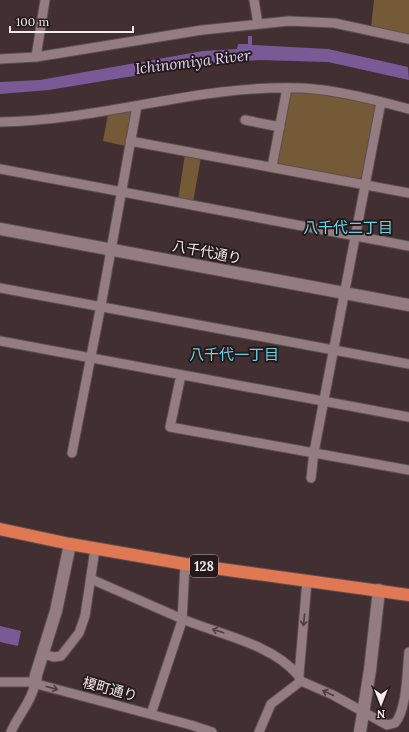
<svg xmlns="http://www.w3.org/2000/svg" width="409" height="732" font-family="Lora,'Noto Sans JP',serif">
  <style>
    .green { fill: #755a37 }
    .water { fill: #795a96 }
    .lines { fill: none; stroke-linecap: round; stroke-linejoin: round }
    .minor-casing { stroke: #5d4d4f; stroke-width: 11 }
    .tertiary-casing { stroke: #5d4d4f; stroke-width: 14 }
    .trunk-casing { stroke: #5d4d4f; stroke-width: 14 }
    .minor { stroke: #947d80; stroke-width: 9 }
    .tertiary { stroke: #947d80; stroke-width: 12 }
    .trunk { stroke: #df7853; stroke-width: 12 }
    .oneway { stroke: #4b3d3e }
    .labels { text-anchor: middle; stroke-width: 4; stroke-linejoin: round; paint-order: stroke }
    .shield { fill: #231a1b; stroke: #b6aaab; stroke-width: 1 }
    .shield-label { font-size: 13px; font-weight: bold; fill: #f5e8e9 }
    .street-label { font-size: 14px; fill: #f5e8e9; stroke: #231a1b }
    .water-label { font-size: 15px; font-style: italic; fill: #e6d5f8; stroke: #231a1b }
    .neighbourhood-label { font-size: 15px; fill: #6bd2e7; stroke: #231a1b }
  </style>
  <rect width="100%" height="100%" fill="#422f31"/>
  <path class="green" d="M374,0H409V36L371,28Z
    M293,90H304L373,102L377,107L362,176L357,181L279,166L276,160L288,95Z
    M128,110L132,113L126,146L103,141L108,114Z
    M185,154L201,157L193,202L178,200Z"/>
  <path class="water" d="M248,36H252V45L328,49L408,67L409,80L328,62L259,60L212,63L49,90L0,94V82L40,80L203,51L237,49L238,44H248Z
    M0,626L21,631L18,646L0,642Z"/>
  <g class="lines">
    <g class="minor-casing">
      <path id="minor" d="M254,0L258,24
        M36,57L45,0
        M0,59L36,57L202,30L289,21L334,23L409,39
        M245,120L280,127
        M0,122C101,121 200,84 302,88C338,90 375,100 409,109
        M130,141L409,193
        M272,167L287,88
        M0,169L409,246
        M0,288L409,364
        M0,341L409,417
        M181,375L170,427L409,470
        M72,453L102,300L137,106
        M311,478L314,452L381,102
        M91,579C121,592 150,605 180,618C217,634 270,643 297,674C299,676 299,679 301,681L333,695L387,725L395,723C407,710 407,670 409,652
        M43,654L54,657L61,656L79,633L85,616L95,549
        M299,675L307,581
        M0,682H29L191,725L212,732
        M151,714L182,621L185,564
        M11,732C18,715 31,703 35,684
        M259,732L271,704L301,681"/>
    </g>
    <g class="tertiary-casing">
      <path id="tertiary" d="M0,229L409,305
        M35,684L36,675L56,611L70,544
        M360,732L370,670L379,590"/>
    </g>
    <g class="trunk-casing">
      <path id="trunk" d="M0,529L70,544L185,564L409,595"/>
    </g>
    <use href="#minor" class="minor"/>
    <use href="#tertiary" class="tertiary"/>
    <use href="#trunk" class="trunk"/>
  </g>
  <defs><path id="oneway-shaft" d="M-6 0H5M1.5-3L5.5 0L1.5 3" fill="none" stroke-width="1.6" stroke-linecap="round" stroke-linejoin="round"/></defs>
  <g class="oneway">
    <use href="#oneway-shaft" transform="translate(304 620) rotate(96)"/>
    <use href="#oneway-shaft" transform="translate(218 631) rotate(-162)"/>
    <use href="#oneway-shaft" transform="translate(52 688) rotate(15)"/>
    <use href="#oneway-shaft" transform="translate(328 693) rotate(-155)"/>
  </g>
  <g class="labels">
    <rect class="shield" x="190" y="555" width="28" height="22" rx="3"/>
    <g class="shield-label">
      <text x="204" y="571">128</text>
    </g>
    <g class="street-label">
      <text transform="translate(207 252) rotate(11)" y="5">八千代通り</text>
      <text transform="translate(110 689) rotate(15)" y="5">榎町通り</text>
    </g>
    <g class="water-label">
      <text transform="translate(193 62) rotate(-7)" y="5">Ichinomiya River</text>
    </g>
    <g class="neighbourhood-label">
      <text x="348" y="233">八千代二丁目</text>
      <text x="234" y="360">八千代一丁目</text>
    </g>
  </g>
  <g transform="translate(381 704) rotate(180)" stroke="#231a1b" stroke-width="3" paint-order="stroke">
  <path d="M0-3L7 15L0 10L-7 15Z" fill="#f5e8e9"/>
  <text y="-6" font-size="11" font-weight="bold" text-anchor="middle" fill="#f5e8e9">N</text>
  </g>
  <path d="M10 26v6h123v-6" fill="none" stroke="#f5e8e9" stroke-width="2"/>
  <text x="16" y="26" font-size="12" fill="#f5e8e9" stroke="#231a1b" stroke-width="3" paint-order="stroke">100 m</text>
</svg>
